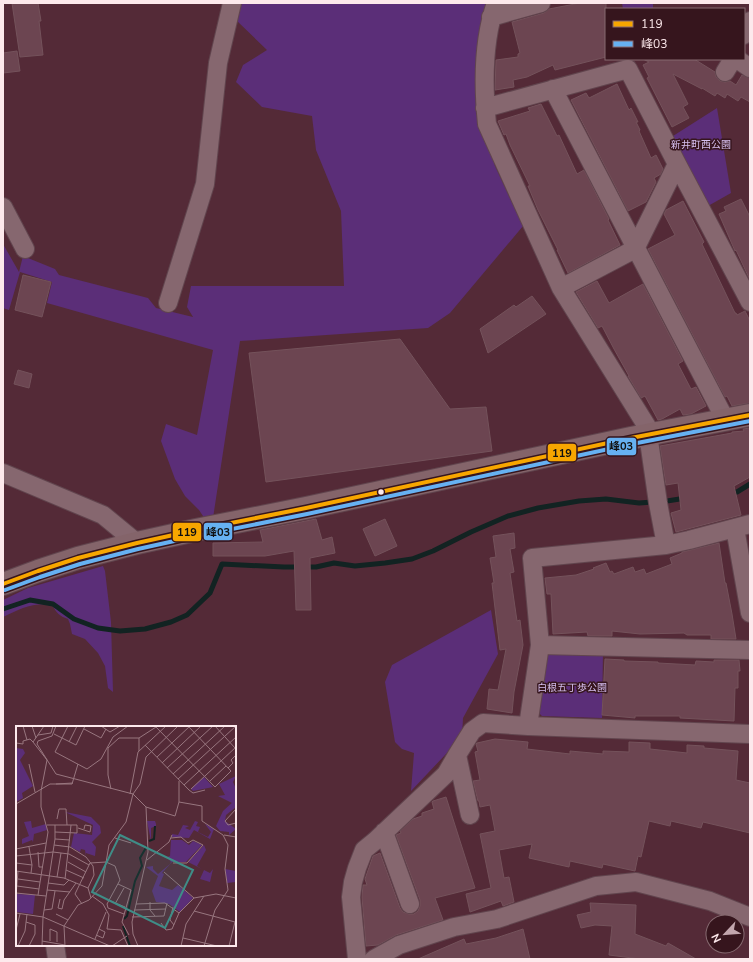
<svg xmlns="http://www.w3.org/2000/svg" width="753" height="962" font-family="'Nunito Sans','Noto Sans JP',sans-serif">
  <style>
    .green { fill: #5b2e78 }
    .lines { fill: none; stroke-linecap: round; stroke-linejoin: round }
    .stream { stroke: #122322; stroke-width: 5 }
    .building { fill: #6c4551; stroke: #74525b }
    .street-casing { stroke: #61454e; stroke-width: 20 }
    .secondary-casing { stroke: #61454e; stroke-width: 24 }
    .street { stroke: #86676f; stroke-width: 18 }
    .secondary { stroke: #84646a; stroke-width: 22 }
    .bus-1-casing { stroke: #36151d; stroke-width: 7 }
    .bus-2-casing { stroke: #36151d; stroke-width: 7 }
    .bus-1 { stroke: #f7a600; stroke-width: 4 }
    .bus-2 { stroke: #66b1f2; stroke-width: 4 }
    .bus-dot { fill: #fde9ec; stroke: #36151d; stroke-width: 1.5 }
    .labels { text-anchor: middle; stroke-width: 3; stroke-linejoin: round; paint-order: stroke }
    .park-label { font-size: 10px; fill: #d5beef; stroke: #36151d }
    .inset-river { fill: none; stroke: #122322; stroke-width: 2 }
    .inset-road { fill: none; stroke: #98767f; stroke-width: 1 }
    .view { fill: #3f8d87; fill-opacity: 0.15; stroke: #3f8d87; stroke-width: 2 }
    .inset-edge { fill: none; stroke: #fde9ec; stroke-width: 2 }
    .line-badge { stroke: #36151d; stroke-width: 1.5 }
    .pale-badge-label { font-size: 11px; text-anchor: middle; font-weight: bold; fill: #111 }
  </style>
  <rect width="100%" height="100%" fill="#542a37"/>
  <path class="green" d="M239,3H492L483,122L495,166L523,226L450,313L428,328L240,341L213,518L205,519L199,510L185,496L175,479L161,441L166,424L197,435L213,350L47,303L52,282L20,272L9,310L3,308V244L19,272L23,256L55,269L59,275L148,298L156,308L193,317L187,307L191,286H344L341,211L316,150L312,116L262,107L236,82L243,65L267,50L236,20Z
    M622,3H653V9H623Z
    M717,108L731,193L708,206L673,136Z
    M103,566L105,571L111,622L113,692L108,688L105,666L98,653L85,639L72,634L70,624L68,619C59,616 57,613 52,605C33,602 20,609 3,617V600L28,588Z
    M491,610L498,654L463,718L462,737L411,791L414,753L402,749L395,742L385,682L392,665Z
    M603,650L602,718L542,716L536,710L548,654Z"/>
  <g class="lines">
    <path class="stream" d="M730,492H737L750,484
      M3,609L30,600L53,604L74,619L98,628L120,631L145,629L171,622L187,615L210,593L222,564L284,567H316L334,563L355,566L385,563L412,559L433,551L471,532L508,516L538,508L579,501L606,499L639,503L667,501L686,498"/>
  </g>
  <path class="building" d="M12,3H38L41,21H39L43,55L20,57Z
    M580,3H606V57L555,70L553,65L527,77L513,80L514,87L495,90L496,60L518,57V54L520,53L512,22L544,13L549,9Z
    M17,51L20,71L3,73V53Z
    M643,59H694L715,72L716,77L720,81L725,82L730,81L736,85L742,75L750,78V102L741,97L738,101L727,94L725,98L717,93L715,96L702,88V89L673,74L688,104L683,107L689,118L672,127L647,78L649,77L643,65L649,62Z
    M617,84L629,110L631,108L638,122H636L640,130L639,131L651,158L656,155L663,169L661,174L654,178L656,182L646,202L628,211L571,100L586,93L589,98Z
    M541,104L557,136L559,135L577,174L584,170L609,219L608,220L620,245L568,273L557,250H558L538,210L528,186H530L510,145L506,134L504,135L498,121L530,111L528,108Z
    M741,199L750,217V280L736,250L735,251L719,214L726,211L724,207Z
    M683,201L704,242L702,244L735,313H736L737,315L745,311L750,321V403L732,406L727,396L725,397L648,249L675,235L664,214L666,210Z
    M23,275L51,282L42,317L15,310Z
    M597,281L609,303L643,284L683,361L678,364L691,389L696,387L706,406L691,414L683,415L680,409L662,419L658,420L645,396L641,398L628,376H629L614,349L602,326L598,328L576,292Z
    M532,296L546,314L488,353L480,329L514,305L516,307Z
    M400,339L450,409L486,407L492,451L266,482L249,353Z
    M18,370L32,374L29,388L14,384Z
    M750,428V477L734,486L741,515L676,532L671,513L681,510L678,483L666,485L660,446L732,433V432L744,431L743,429Z
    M316,519L322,540L332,537L335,553L310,558L311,610H296L294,551L265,556H213V543L263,542L260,530Z
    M385,519L397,546L375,556L363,529Z
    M514,533L515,548L510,549L514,572L510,573L517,621L520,620L523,645L514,692L512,713L487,709L489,689L498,690L506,649L500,650L492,583H494L490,558L496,557L493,536Z
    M719,543L725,583H726L732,614L736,639H711V635H687L684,633L640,634L612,631V636H588L587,632L553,634L551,594H547L545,578L576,575L594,569L593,568L606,563L610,572L612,571L614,574L633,567L635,572L644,569L646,574L672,564L670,558L682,553V552Z
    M605,659L624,660V661L658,662V663L695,665L696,661L714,662V660H739L740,671H738V688H735L734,721L680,718V716H635V718L602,715Z
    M495,739L528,742L527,749L570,754V751L603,754V751L629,752V742L650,743V749L687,753V745L704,746V748L738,751L736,780L750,783V833L703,822L701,828L671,821L670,826L649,821L641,857L638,856L635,871L603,864L602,868L570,861L569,867L529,858L532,844L499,850L504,878L509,877L514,902L503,906L501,901L470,912L466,894L491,888L480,834L495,831L490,805L480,807L479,801H478L473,781L480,780L475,752L478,751L476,744L477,743Z
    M446,797L475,888L435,898L443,920L396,935L378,945L366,946L362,897L363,885H367L365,879L373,856L380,853L400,908L403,912L409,914H414L418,911L420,906V900L396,835L401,833L400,831L413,819L422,816V813L434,809L432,802L433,801Z
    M590,903L636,905L635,934L666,946L668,943L696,959H640L609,955L612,926L595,925L581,928L577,915L591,912Z
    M523,929L530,959H418L464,939L466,944L496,938Z"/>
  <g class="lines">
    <g class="street-casing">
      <path id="street" d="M496,3C483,40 483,85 487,124L561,288L651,433
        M491,17L541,3
        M744,35L750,21
        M737,59L750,68
        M725,72L733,59
        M553,89L725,419
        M485,108L628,69L677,164L750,302
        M3,207L25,249
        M561,288L635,249L677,164
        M168,303L205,184L218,63L232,3
        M648,434L658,503L666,545
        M3,473L103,515L137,543
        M735,528L750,613
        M540,645L750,650
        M528,726L540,645L532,558L666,545L689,540L750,524
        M457,755L470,815
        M384,832L410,904
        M55,945L57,959
        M357,959L351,897L353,882L357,868L364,850L375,841L446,774L457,755L472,731L483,723L528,726L750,734
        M374,959L399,945L454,927L497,919L596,886L636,882L710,901L750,917"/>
    </g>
    <g class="secondary-casing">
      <path id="secondary" d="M3,584L38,571L78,558L137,543L196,530L306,508L631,438L750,415"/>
    </g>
    <use href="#street" class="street"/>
    <use href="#secondary" class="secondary"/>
    <g class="bus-1-casing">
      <path id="bus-1" d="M3,584L38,571L78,558L137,543L196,530L306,508L631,438L750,415"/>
    </g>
    <g class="bus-2-casing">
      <path id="bus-2" d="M5,590L40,577L80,564L138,549L197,536L307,514L632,444L750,421"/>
    </g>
    <use href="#bus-1" class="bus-1"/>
    <use href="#bus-2" class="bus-2"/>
  </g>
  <circle class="bus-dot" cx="381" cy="492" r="3.5"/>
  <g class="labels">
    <g class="park-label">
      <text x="701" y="148">新井町西公園</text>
      <text x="572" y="691">白根五丁歩公園</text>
    </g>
  </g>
  <g transform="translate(16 726)">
    <rect width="220" height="220" fill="#542a37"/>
    <path d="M0,22L7,23L9,27L4,34L17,60L6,67L7,72L0,76ZM220,50L217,56L220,63V81L210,89L209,95L220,103L213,109V106L204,105L200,100L207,85L218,75L216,77L202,70L209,69L203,58ZM188,51L197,61L177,65L175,63ZM49,86L75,91L84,100L85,107L76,116L80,121L79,130L70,127V130L69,124L65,123L64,126L55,121L58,107L76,109L77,99ZM15,95L16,102L30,98L31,104L18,108L17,116L16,114L6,118V113L13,110L8,96ZM131,95H139L140,98V100L135,102V115ZM179,95L182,96L180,100L184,101L182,106L192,111L195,106L189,98L198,103L194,113L178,104L173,112L156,111V108L162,109L167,99L173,100L169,102L174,104ZM155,114H166L173,119L177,115L186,119L170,136H156L146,147L148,148L143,160L156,164L162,159L177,172L164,186L153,178L140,176L136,165L142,150L130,141L137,140V143L142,148L154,138L155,136L151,131L154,130ZM188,119L190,124L181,140L186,143L172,136ZM197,143L194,156L184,153L188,144L194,147ZM209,143L220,145V156L211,157ZM1,168L19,169L17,188L0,186Z" fill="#5b2e78"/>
    <path class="inset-river" d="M133,115L138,113L139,100M108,193L111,190L119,155L126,140L124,132L131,120M107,200L114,220"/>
    <path class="inset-road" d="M7,0L11,14M16,0L20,12M40,0L36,10L22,15L21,18L40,48L117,68L130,81L132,126L116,196L117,208L122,220M52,0L39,26L71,43L85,33L97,11L112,0M85,0L94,6L104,0M139,0L199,61L215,45L172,0M199,0L219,22M68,3L85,12L90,3M38,8L60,19L69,0M22,9L35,7L37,0M53,16L61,0M0,17L7,18V15L14,13L17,16M129,19L173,64L177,67L189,64M92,21V49L95,63M92,22L103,12H123M123,25V12L140,1M141,31L174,0M146,37L185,0M13,38L19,66M151,42L197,0M212,42L217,37L215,34L220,29M157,48L209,0M162,53L220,0M194,55L210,40M40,58L57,57M168,59L220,11M175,63L220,21M114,68L122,26L150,0M163,76L186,80V95L207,109L212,119L209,143L212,164L199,184L188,220M0,78L34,58H56L62,38M130,81L159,90L163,76V55M220,83L209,95L212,99L220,97M41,93L43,83H50L51,99M31,99H61V107L39,106M62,102L74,106L75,100L69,99L68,103M208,109L220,111M99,112L115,117M155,112L165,111L172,117L177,114L187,119L171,137H157M39,113L54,114M38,119L54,121L70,131L77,140L78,149L72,162L75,172M13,121L16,139L15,147M0,123L30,117M22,126L23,141H27M0,130L37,126L53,128L73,139M131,134L153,116L156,109M52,136L70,146M90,136L99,140L104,154L91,178L92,182L108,188M0,137L16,139M50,144L68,152M0,145L48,152L72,162M148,146L178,172M41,151L45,127M2,153L24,156M49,153L55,99M32,157L48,159L53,154M102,158L115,164L106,196L113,209M1,160L23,163M31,164L54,166M0,167L30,170M22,169L32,106L25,81V65L31,34L17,16L28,0M0,170L2,145M76,170L87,178L93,189L91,203L105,204L112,220M44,173L42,182L46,183L48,174L60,157M90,173L109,181M134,176V184L139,190M66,178L59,168L74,137L90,136M99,178L108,162M120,178L149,177L163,187M157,181L154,194L158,199M28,184L36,183L39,165M118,184L150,183M178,185L219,196L213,220M0,187L27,191L94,220M40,188L52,194M116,191L148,190L151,177M10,196L19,199V208L13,220M145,197L150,204L156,203L163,187L178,172L200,168L220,172M0,204L4,188M80,209L87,212L89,206L83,203M167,212L201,220M79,213L90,186M26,215L49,219M34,215V203L41,206V216M2,220L9,205L11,188M26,220L27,191L39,113V99M49,220L48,200L62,179L73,174L86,160L93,119L110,96L117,68L124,58L130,31L162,0M96,220L111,210M165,220L170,198L188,170"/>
    <path class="view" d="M104,109L177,144L149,202L76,166Z"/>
    <rect width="220" height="220" class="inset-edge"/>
  </g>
  <g class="line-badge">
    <rect x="606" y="437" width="31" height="19" rx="4" fill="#66b1f2"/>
    <rect x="547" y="443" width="30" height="19" rx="4" fill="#f7a600"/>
    <rect x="203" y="522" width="30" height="19" rx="4" fill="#66b1f2"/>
    <rect x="172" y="522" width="30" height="20" rx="4" fill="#f7a600"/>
  </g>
  <g class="pale-badge-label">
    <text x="621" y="450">峰03</text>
    <text x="562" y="457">119</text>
    <text x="218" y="536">峰03</text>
    <text x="187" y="536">119</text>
  </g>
  <rect width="753" height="962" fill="none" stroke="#fde9ec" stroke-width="8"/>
  <rect x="605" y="8" width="140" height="52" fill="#36151d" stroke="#866a70"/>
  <rect x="613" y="21" width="20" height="6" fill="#f7a600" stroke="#866a70"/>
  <text x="641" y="28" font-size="12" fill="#fde9ec">119</text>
  <rect x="613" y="41" width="20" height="6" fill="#66b1f2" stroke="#866a70"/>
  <text x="641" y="48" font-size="12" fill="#fde9ec">峰03</text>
  <g transform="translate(725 934) rotate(244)"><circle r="19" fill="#36151d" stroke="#866a70"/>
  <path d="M0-3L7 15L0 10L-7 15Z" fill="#c2a6ad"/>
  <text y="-6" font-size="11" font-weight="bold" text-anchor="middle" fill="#fde9ec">N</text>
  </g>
</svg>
